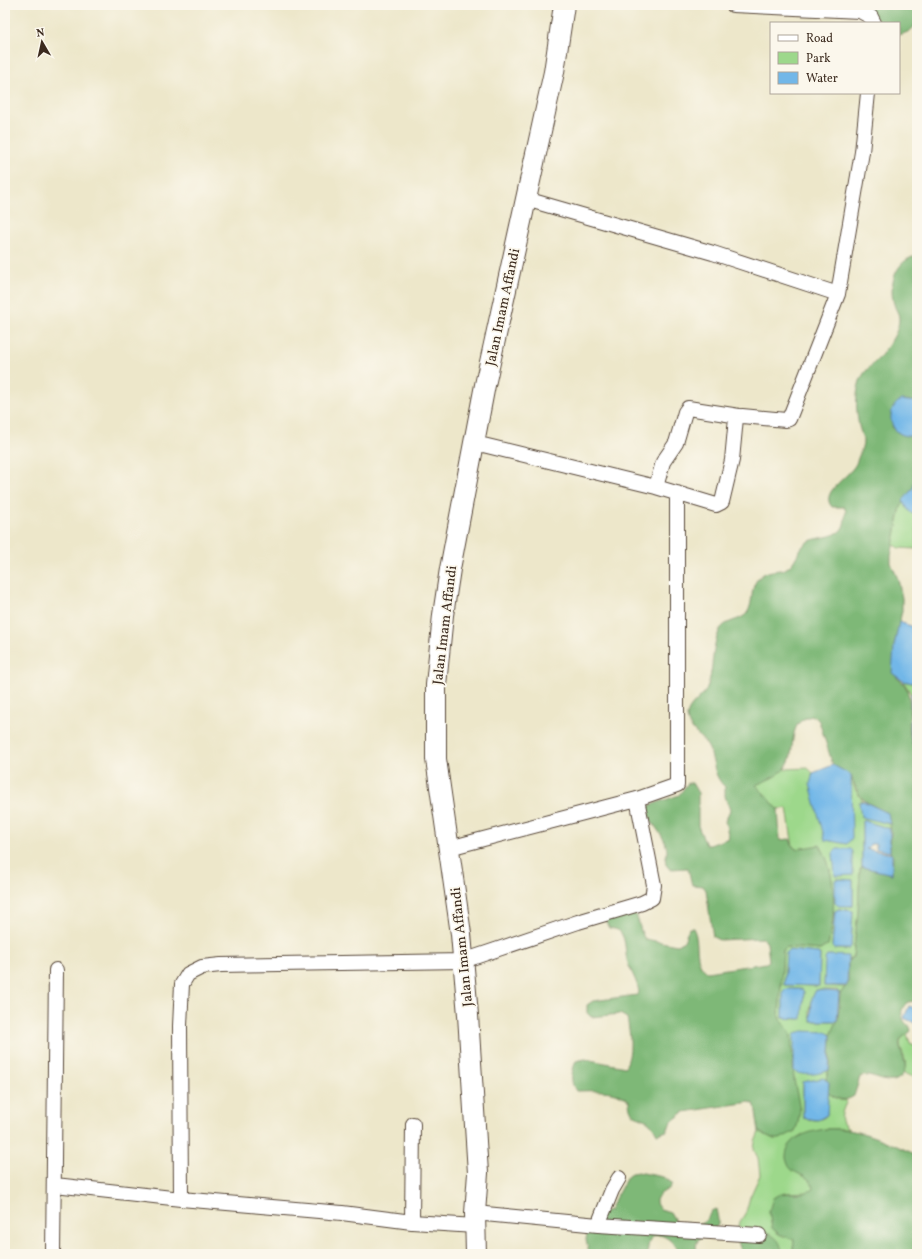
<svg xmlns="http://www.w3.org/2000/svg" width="922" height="1259" font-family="Vollkorn,serif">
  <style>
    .green { fill: #9dd88b; stroke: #6c8154; fill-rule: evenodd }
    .forest { fill: #7eb877; stroke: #5c714a }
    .water { fill: #72b7e8; stroke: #567083 }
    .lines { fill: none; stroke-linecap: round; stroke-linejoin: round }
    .street-casing { stroke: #564638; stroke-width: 16 }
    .secondary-casing { stroke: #564638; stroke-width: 22 }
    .street { stroke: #fff; stroke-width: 14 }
    .secondary { stroke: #fff; stroke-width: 20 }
    .labels { text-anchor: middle; stroke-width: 3.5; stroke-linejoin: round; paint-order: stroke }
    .street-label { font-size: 14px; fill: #3b2a1e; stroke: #fbf7ec }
  </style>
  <rect width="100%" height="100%" fill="#fbf7ec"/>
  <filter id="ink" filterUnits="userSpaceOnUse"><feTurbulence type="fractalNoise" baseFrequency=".025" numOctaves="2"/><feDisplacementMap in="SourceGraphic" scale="8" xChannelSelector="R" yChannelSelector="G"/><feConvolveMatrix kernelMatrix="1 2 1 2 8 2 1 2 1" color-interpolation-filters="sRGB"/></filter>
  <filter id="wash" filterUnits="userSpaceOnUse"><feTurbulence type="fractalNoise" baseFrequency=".012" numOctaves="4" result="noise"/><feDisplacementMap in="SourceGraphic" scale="16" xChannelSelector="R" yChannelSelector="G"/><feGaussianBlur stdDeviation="0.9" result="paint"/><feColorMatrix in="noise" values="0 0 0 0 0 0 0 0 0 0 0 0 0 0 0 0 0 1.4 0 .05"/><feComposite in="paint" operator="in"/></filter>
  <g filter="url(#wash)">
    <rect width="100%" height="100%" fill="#ede7ca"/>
    <path class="green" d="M903,500C907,507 908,514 917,515V549L899,548L893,544L901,506Z
      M903,681L917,684V691L911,694Z
      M808,768L813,773L811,775L851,798V775L855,789L863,801H861L887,824H890V829L862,820V867L860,870L858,912L853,957L848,961V958L829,955L826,957L824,986L845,987L840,994L837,990H816C812,998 807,1013 812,1021H837L835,1030L831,1035L829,1033L825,1072L829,1070L826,1079L803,1082V1118C811,1121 822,1121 827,1115L828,1093L840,1100L847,1101C842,1111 837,1122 849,1129H826L799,1174C808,1177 812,1179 814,1189L809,1192L784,1193L769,1211L772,1228L779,1234L794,1240L793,1254H782V1252L748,1230L739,1228L738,1225L746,1212L750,1197L760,1175L758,1158L754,1150L755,1142L759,1132L774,1139L795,1131C802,1113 796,1098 794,1079C791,1062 790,1045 788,1029L782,1024L779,1017L783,950L787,947L820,950L828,945C836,915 837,873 820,846L796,849L793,847L787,808L778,809L755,785L784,769ZM837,879L853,880V906L851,907L835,880ZM839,909L853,911L851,947L849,949H834L832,944L835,911ZM790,950L818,953L820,954L819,986L784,985L786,953ZM788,989H801L804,992L800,1019L783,1018V994L784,990Z
      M907,1034L910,1043L917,1046V1078L903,1073C913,1058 889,1045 907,1034Z"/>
    <path class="forest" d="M861,5H917C917,23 918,30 899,35V23H881Z
      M917,256V402L906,400L892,427C898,435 907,437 916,436L917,474L913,488L901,506L891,556V563L898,579L902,598V611L894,646L897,678C922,692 899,737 917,750V1001L908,1002C898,1009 901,1021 910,1027L911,1031C908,1034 903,1036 901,1039C894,1050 916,1067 898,1079C888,1086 873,1074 862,1076L860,1077L854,1096C843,1103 838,1099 828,1093L829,1083L826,1079L830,1067L831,1035L838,1019L840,994L848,983V961L853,957L858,912L860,870L862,867L892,874L893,856L890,852L891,831L888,813C864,801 860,802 851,775L833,765L819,721C815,716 812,715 806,718C790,724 794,746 790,759C789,762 787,765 785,768C779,776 765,781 756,785L778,809L780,840L790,839L793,847L796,849L820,845C837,873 836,915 828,945L820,950L787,947L783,950L779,1017C782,1024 788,1027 791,1035L794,1080L800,1109L798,1123L795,1131L780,1139H774L759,1132L755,1105L750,1102L684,1112L671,1122L667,1131L657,1134C655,1130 653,1126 650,1123C639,1113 630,1120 629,1101C616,1088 593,1091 576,1091C569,1081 572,1071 576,1061L585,1059L625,1067C633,1054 630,1032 627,1018L620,1014L591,1017L587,1013V1005L593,1001L637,995L639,992C637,980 630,971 627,960C625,952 626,942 622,935C620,929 614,929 609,928L606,922V918L634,912C640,920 639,931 645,939L677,945L684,941L689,928H693C701,942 692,961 707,972L766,963L769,961L767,943L763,938L719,940L713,937L706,890L703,886L692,885L688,868L670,869C663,864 666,859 667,852C667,834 646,823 648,806L679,795L688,783H692L698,793V826L706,845H710L729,838L725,821L730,810L725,796V787C713,776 715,763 709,749C704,737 688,731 687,717C687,706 701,699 706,690C715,672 710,646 721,628C727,620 741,621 747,613C755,601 748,585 762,575C768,570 778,571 785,569C796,564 797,550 806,543C816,536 834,539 842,529C845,525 845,516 846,511L844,507H832C818,491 853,476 857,461C859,455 863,447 863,441C863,436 860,431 859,426C856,411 855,396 860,381C864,371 870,367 877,360C882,355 886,348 890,343C895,335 899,328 899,318C899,313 895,309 894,304C888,285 896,259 917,256Z
      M826,1129C859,1127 887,1142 917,1155V1254H793L794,1240L779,1234L772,1228L769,1211L773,1198C785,1188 802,1198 813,1189C812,1175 800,1177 791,1169C788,1166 787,1162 786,1158C785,1137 811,1131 826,1129Z
      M638,1172L663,1177L672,1183L670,1188C661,1193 650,1199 660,1209L670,1212L677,1224C694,1225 704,1229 711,1211L716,1209L718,1219V1225C710,1235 692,1234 697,1254H681C677,1246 661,1227 651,1239C648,1242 648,1249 647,1254H589L586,1240L589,1221L594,1216L609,1210L627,1177L632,1173Z
      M748,1230C764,1231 782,1234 782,1254H742L737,1238Z"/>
    <path class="water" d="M901,400L917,402L916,436C888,440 884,409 901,400Z
      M915,479H917V515C908,514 907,507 903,500L913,488Z
      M899,622L917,628V684L903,681L892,673L894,646Z
      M917,691V715L911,714V694Z
      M917,719V750C909,744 911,729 911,720Z
      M833,765L851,775L852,838L847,844L825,840L810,784L813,773Z
      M863,801L888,813L890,824L861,817L859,802Z
      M862,820L890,829V852L876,849V844H870L869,848L866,849L892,854V874L862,867Z
      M837,849H851L853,851V875L835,876L833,853Z
      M837,879L853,880V906H839L835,903V880Z
      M839,909L853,911L851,947L849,949H834L832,947L835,911Z
      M790,950L818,953L820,955L819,986L784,985L786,953Z
      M829,955L848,956L847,986H824L825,960L826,957Z
      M788,989H802L804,992L802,1019L783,1018V994L784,990Z
      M816,990L839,992L837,1021H812L811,1019L812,998Z
      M909,1006L917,1009V1024L904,1018Z
      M803,1031L826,1032L831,1035L829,1070C821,1074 802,1077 794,1071V1036L796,1033Z
      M823,1078L829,1082L827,1115L818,1120L803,1118V1082Z"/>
  </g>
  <g filter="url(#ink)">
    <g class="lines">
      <g class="street-casing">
        <path id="street" d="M733,5L860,11L871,17L874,23
          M526,199L713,253L838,294
          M475,443L656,487L716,505L722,502L732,460L736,418L742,416L786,420L789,419L838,294L862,152L868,93
          M656,487L663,462L676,443L685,412L688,408L739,416
          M449,848L637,799L677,785V493
          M55,1185L181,1199L342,1213L412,1222L475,1226
          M181,1199L180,1026L182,984L188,974L202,967L221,965L463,961L578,922L642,903L652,898L654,885L637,799
          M475,1213L598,1225L759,1235
          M412,1222L413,1124
          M598,1225L612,1190L619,1178
          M53,1254L56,970"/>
      </g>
      <g class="secondary-casing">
        <path id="secondary" d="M476,1254L475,1213L478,1173L468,1015L461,934L436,759V685L443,615L450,569L485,385L554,72L564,5"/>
      </g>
      <use href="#street" class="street"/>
      <use href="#secondary" class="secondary"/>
    </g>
  </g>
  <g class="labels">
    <g class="street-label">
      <text transform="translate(502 307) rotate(-78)" y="5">Jalan Imam Affandi</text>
      <text transform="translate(444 625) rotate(-83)" y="5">Jalan Imam Affandi</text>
      <text transform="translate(461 947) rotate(-96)" y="5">Jalan Imam Affandi</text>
    </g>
  </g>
  <rect width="922" height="1259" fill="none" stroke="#fbf7ec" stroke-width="20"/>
  <rect x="770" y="22" width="130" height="72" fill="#fbf7ec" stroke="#aea59a"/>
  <rect x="778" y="35" width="20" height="6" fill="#ffffff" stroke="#aea59a"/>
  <text x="806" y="42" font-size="12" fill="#3b2a1e">Road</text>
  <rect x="778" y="52" width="20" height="12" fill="#9dd88b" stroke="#aea59a"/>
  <text x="806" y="62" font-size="12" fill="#3b2a1e">Park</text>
  <rect x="778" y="72" width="20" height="12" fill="#72b7e8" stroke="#aea59a"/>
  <text x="806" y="82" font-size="12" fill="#3b2a1e">Water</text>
  <g transform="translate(42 42) rotate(351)" stroke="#fbf7ec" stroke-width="3" paint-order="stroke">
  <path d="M0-3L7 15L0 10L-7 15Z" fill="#3b2a1e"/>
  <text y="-6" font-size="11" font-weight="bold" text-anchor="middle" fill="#3b2a1e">N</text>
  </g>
</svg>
